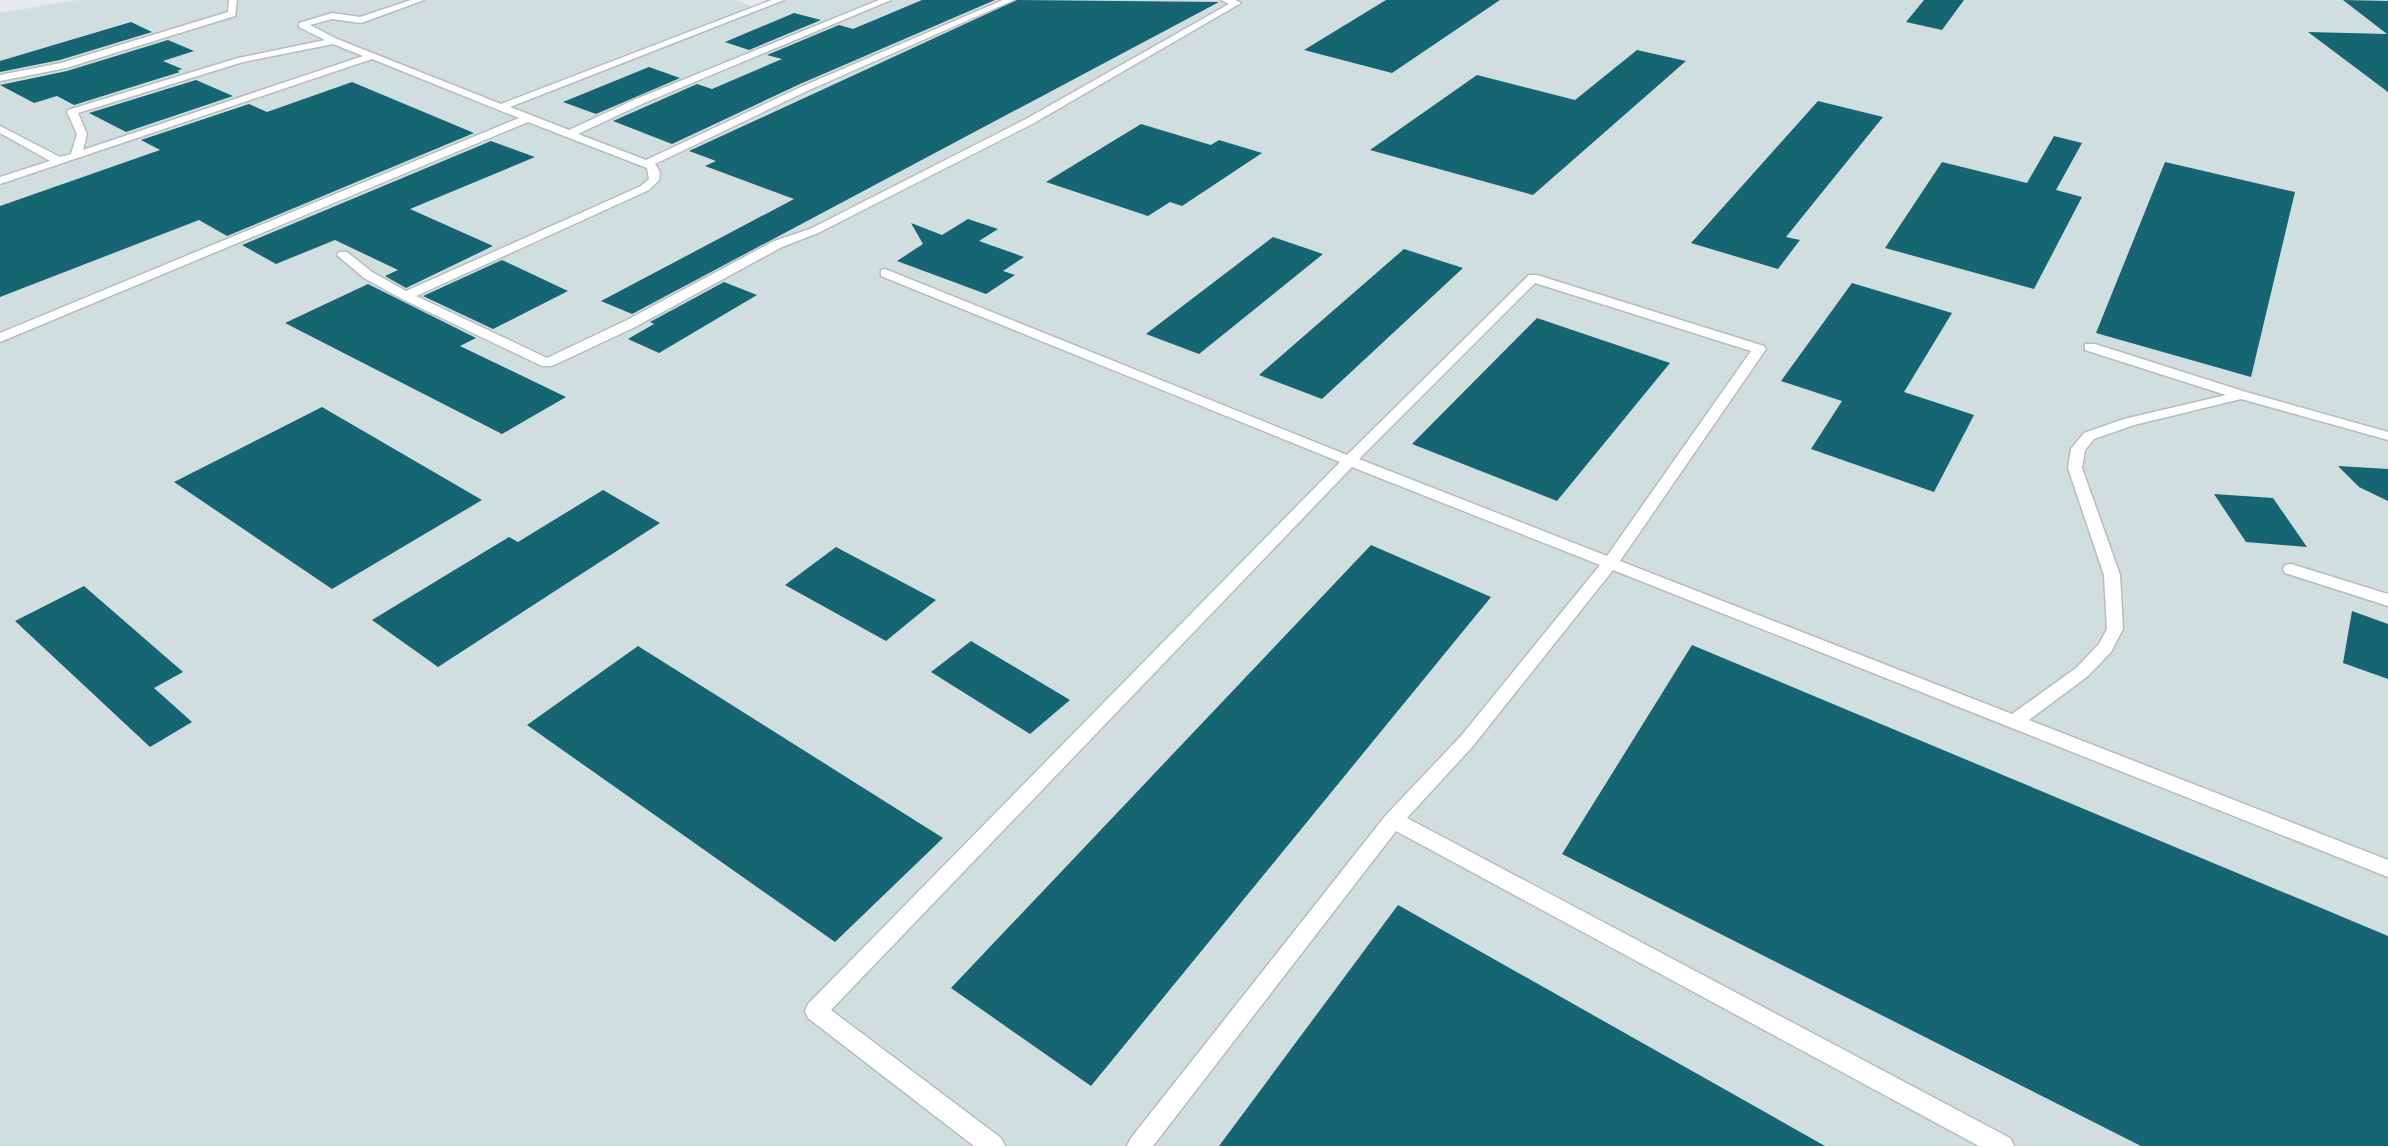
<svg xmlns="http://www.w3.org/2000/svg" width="2388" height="1146" font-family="Spectral,serif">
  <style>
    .built { fill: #d1dee0 }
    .building { fill: #166573 }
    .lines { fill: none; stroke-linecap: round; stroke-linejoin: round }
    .lane-casing { stroke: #b7bbbc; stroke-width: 3 }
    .lane { fill: #fff; fill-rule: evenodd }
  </style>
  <rect width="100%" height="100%" fill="#e6eaeb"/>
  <path class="built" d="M78,0H735L752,6L770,0H2388V1146H0V13Z"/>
  <path class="building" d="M922,0H995L800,84L672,144L613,121L697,84L712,89L782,59L767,55L839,25L853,29Z
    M1017,0L1219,2L632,314L601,301L794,199L705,166L716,161L689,151Z
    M1386,0H1500L1392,73L1304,50Z
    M1924,0H1964L1942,30L1906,22Z
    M2343,0L2388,1V92L2308,32L2387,34Z
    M794,13L821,20L749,50L725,42Z
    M131,22L152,32L60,60L0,72V61Z
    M168,40L194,51L163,61L182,69L177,71L180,72L74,105L57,96L34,103L0,85L67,71Z
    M1637,50L1686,61L1533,195L1370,150L1477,75L1575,100Z
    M649,67L680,78L596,114L563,102Z
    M196,80L233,96L126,132L89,113Z
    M352,82L474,133L227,236L199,220L0,297V206L160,150L141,140L249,104L267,112Z
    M1818,101L1883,117L1786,237L1800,240L1778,269L1691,243Z
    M1141,124L1211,145L1219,140L1262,153L1182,206L1170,202L1148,216L1046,182Z
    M2054,136L2082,143L2056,190L2082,197L2034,289L1885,248L1942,162L2027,183Z
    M491,141L535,157L410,209L493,246L406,288L385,276L398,270L335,240L276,264L242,245Z
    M2165,162L2295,192L2251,377L2096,333Z
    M968,219L998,229L979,241L1024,257L1003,271L1015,275L986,294L897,261L923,244L911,223L942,235Z
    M1273,237L1323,254L1199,354L1146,334Z
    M1404,249L1463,268L1322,399L1259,375Z
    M502,260L568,291L493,329L423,296Z
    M724,282L757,295L659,353L628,339L654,324L650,322Z
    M1852,283L1952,313L1904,392L1974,415L1934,492L1811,449L1842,401L1781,381Z
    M368,284L476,338L460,346L566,397L502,434L285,323Z
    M1537,318L1670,363L1557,501L1412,444Z
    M322,407L482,500L332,589L174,482Z
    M2338,466L2388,469V501L2359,487Z
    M603,490L660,523L438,667L372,620L509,537L518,542Z
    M2214,494L2273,498L2307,547L2246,542Z
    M1371,545L1491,597L1091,1086L951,988Z
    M836,547L936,600L886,641L785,585Z
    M84,586L183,672L154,688L192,722L150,747L15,621Z
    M2352,611L2388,624V679L2343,663Z
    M971,641L1070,700L1030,734L931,672Z
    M1692,645L2388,936V1146H2141L1562,854Z
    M638,646L943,838L835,942L527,725Z
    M1398,905L1825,1146H1219Z"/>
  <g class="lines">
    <g class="lane-casing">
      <path id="lane" d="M229,0H237L235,16L66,68L0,81V75L61,63L228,12Z
        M411,0H424L361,23L332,19L310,25L337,39L501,104L772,0H784L510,107L569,130L636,99L879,0H891L644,103L578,134L646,160L801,87L1003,0H1014L807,91L655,164L660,172L659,180L649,190L416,296L547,358L625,321L774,241L810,229L1026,119L1229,4L1221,0H1235L1241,3L1034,123L818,233L782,247L635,327L552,366H542L402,299L364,278L337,255L339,252H347L372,272L406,291L641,186L649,179L647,168L528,122L0,342V333L519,118L372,59L0,184V177L50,161L0,133V126L60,157L71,154L77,134L67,112L68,110L238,58L325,40L299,27V23L332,13L360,17ZM333,44L363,56L83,150L87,134L78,113L243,62Z
        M885,269L1347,455L1529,275H1537L1764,346L1766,349L1620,561L2012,714L2076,668L2099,644L2107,629L2104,575L2068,468L2071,449L2084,433L2124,419L2226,395L2085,350V344H2095L2246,392L2388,432V440L2241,399L2134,425L2094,439L2085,450L2082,468L2120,575L2123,629L2111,652L2088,676L2029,720L2388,860V877L1613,570L1473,746L1407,818L2010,1138L2014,1146H1979L1396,831L1153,1146H1127L1131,1138L1386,815L1461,736L1600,565L1352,467L831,1010L1001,1138L1005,1146H974L808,1018L805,1011L808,1004L1340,462L881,276V270ZM1535,283L1751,351L1607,556L1359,459Z
        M2291,564L2388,594V606L2285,573L2283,569L2285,565Z"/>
    </g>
    <use href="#lane" class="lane"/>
  </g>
</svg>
